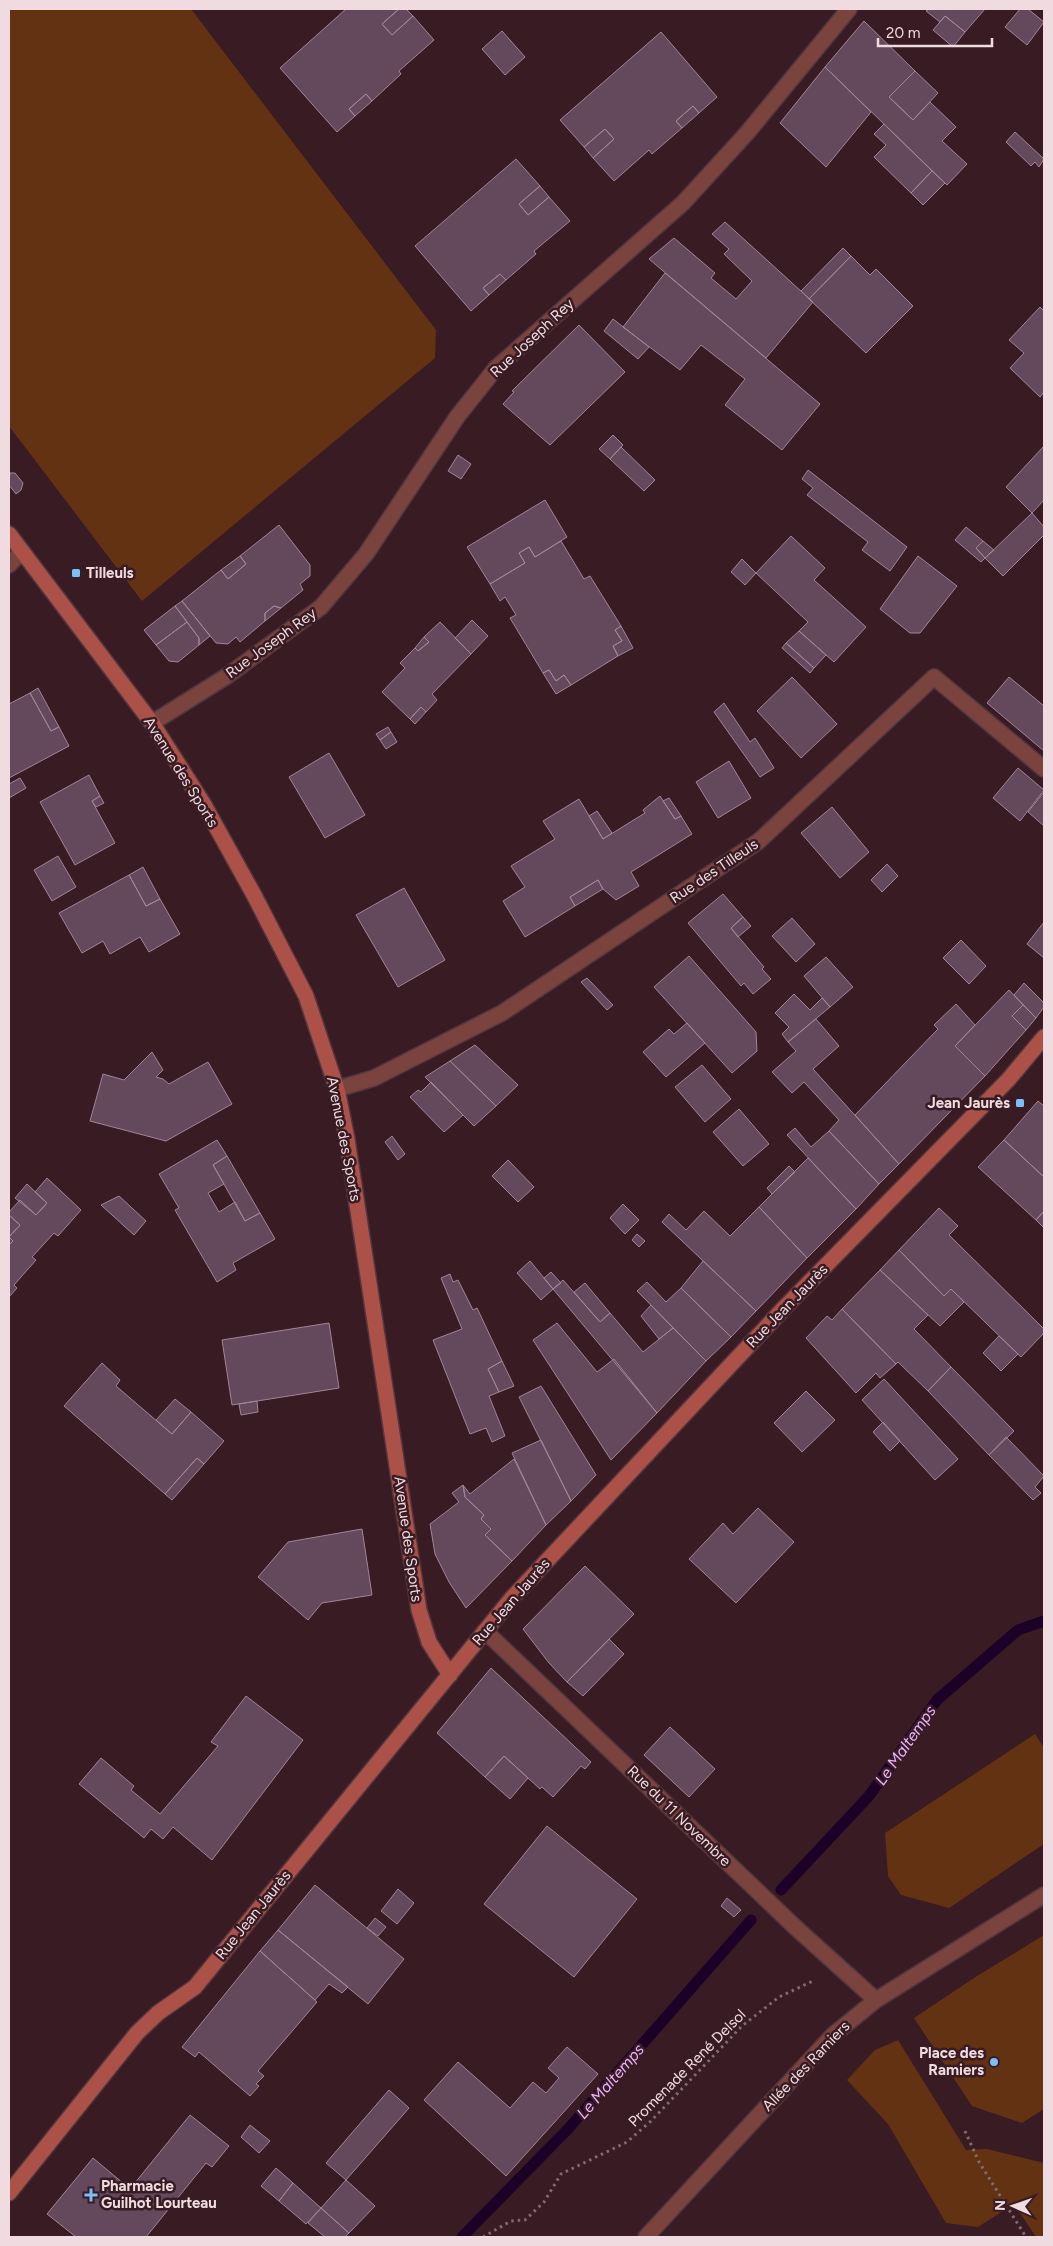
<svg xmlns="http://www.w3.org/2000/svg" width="1053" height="2246" font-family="Figtree,sans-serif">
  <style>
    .green { fill: #633212 }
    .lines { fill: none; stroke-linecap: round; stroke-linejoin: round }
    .stream { stroke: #1d0028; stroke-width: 11 }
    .building { fill: #64485b; stroke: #a38498 }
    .minor-casing { stroke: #52363d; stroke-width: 18 }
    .secondary-casing { stroke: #52363d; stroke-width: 18 }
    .path { stroke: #836a70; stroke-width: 3; stroke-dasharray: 2.5 4; stroke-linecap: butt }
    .minor { stroke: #7b433d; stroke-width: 15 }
    .secondary { stroke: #ab5148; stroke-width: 15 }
    .poi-dot { fill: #7bbef8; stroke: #381b23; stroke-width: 2 }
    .labels { text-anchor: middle; stroke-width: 5; stroke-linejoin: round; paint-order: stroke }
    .street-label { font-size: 15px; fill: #f0dce0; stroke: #381b23 }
    .poi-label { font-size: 15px; font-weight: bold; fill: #f0dce0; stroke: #381b23; text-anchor: start }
    .water-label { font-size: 16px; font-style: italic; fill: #e8b2fd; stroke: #381b23 }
  </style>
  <rect width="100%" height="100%" fill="#381b23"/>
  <path class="green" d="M9,9H191L436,330L435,358L142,601L9,426Z
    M1035,1734L1044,1748V1844L949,1908L901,1895L888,1876L885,1833Z
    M1044,1935V2109L1022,2123L972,2106L914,2018L977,1976Z
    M898,2040L966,2150L987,2149L1044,2163V2237H1036L1014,2204L978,2227L946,2223L888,2124L847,2080L875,2050Z"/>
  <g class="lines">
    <path class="stream" d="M781,1890L869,1796L937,1700L1018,1630L1044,1621
      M462,2237L568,2129L751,1920"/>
  </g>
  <path class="building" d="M346,9H399L382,24L392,35L413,16L434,40L399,71L401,74L372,101L366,94L349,109L355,116L337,132L280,68Z
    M399,9H406L413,16L392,35L382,24Z
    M929,9H985L965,32L945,16L940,22L926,11Z
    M1020,9H1028L1044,22L1027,45L1005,27Z
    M945,16L965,32L953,47L933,30Z
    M864,21L915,71L889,97L913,120L930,102L956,127L942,141L967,164L947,185L825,67Z
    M502,31L525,57L505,75L482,49Z
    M661,32L717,97L699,113L693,106L676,121L682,128L652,154L649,150L614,181L593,158L614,139L605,129L584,147L560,120Z
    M825,67L871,112L826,167L780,123Z
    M915,71L938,93L913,120L889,97Z
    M366,94L372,101L355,116L349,109Z
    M693,106L699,113L682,128L676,121Z
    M884,124L932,171L911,193L874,157L886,145L874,134Z
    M605,129L614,139L593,158L584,147Z
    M1015,132L1044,159L1039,167L1035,162L1031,166L1006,142Z
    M516,159L540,186L519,204L528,215L549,197L570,221L534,251L536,254L506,280L500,274L483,288L489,295L471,311L415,246Z
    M932,171L945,183L923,205L911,193Z
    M540,186L549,197L528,215L519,204Z
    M725,222L813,302L766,358L649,259L674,238L715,273L711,278L736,299L752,281L724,254L729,249L712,234Z
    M843,248L851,256L809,299L801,291Z
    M851,256L870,275L876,269L913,306L866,353L809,299Z
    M665,273L820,404L782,450L725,405L745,379L701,345L680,370L623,327Z
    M500,274L506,280L489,295L483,288Z
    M1040,307L1044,311V392L1040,397L1010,368L1024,353L1009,340Z
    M613,319L649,347L638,359L604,331Z
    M579,325L625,372L550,445L503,404L514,392L512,391Z
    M613,435L623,445L610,459L599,449Z
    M1044,446V500L1032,513L1006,487Z
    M621,447L655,480L644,491L610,459Z
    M458,455L471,464L461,479L448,471Z
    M808,470L907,547L890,571L862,550L868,542L807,495L813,488L802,479Z
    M10,473H15L23,483L21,490L16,494L9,485Z
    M545,500L567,537L535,557L529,547L519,553L525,563L490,584L467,547Z
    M1032,513L1044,527V535L1003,576L985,558Z
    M279,525L310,565V576L300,584L303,590L281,608L274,606L265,613V621L240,642L236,637L228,644L216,643L182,601L221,570L228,579L246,564L240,556Z
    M966,527L983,541L976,548L985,558L981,562L955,540Z
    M791,536L825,568L814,580L866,627L834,662L799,631L808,622L756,573Z
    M561,541L584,579L590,576L621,626L615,630L622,641L613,646L618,656L571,685L564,675L556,681L549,670L543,673L510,618L516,615L505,597L500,601L490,584L525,563L519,553L529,547L535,557Z
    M983,541L994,550L985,558L976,548Z
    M240,556L246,564L228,579L221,570Z
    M918,556L957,586L920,633H910L880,609Z
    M742,559L756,573L745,585L731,572Z
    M182,601L210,636L199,645V638L175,606Z
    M175,606L187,622L156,645L144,630Z
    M274,606L281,608L265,621V613Z
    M472,620L488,636L471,654L455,638Z
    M187,622L199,638V645L178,662L169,661L156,645Z
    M440,622L471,654L432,694L437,700L426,712L421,707L410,719L382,692L405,668L400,663L415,648L418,651L429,642L424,637Z
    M621,626L633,648L618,656L613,646L622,641L615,630Z
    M799,631L826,655L814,668L786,643Z
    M424,637L429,642L418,651L415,648Z
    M786,643L814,668L810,673L782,648Z
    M549,670L556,681L564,675L571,685L556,694L543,673Z
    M792,677L837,724L801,758L757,711Z
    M1009,677L1044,706V751L987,703Z
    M38,688L59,727L51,731L30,693Z
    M30,693L51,731L59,727L69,746L9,778V704Z
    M724,703L750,742L755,738L774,768L760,777L714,712Z
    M421,707L426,712L415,724L410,719Z
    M388,727L391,732L380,740L376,734Z
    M391,732L397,742L386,749L380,740Z
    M329,753L365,815L325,838L289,777Z
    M729,761L751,798L718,818L696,782Z
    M1018,768L1044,790L1020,821L993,798Z
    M89,775L100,796L92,801L115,843L75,865L40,802Z
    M20,778L26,788L9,798V784Z
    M1044,792V826L1028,812Z
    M100,796L104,803L96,807L92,801Z
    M660,796L675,819L681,816L692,834L631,872L639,886L616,900L603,889L598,880L570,897L575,906L525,937L503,901L525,887L511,866L555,839L543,821L579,799L603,839L645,813L643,810Z
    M669,798L681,816L675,819L663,801Z
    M832,807L869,852L840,878L801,833Z
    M597,811L612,833L603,839L589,816Z
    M58,856L76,887L52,901L34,870Z
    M887,864L898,876L882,892L871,880Z
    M143,867L160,899L146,906L129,875Z
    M129,875L146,906L160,899L180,934L149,952L140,937L110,954L103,941L82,953L59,913Z
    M598,880L603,889L575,906L570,897Z
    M404,888L445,960L398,987L356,915Z
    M723,894L743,917L731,928L764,967L762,969L771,979L753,994L744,983L741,986L688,923Z
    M743,917L751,926L738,937L731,928Z
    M792,918L815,944L796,962L772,936Z
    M1044,922V958L1027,944Z
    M961,940L986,966L969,984L943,958Z
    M689,956L756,1032L757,1051L732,1073L654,987Z
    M826,957L853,987L830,1007L804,976Z
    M587,978L613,1005L607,1010L581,982Z
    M1024,983L1044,1003V1007L1036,1018L1014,995Z
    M1009,990L1023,1005L1012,1016L1026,1030L985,1076L955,1046Z
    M794,994L810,1010L822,998L830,1007L788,1042L782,1034L789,1027L775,1013Z
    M956,1004L975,1025L955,1046L985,1076L899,1164L855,1115L938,1029L934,1025Z
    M1023,1005L1036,1018L1026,1030L1012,1016Z
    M816,1019L839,1046L813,1069L899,1164L879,1184L829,1131L839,1120L804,1082L792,1093L772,1072L796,1051L788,1042Z
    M687,1023L705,1043L666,1077L643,1052L669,1029L674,1034Z
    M475,1045L518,1085L496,1106L450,1061Z
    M152,1052L163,1070L156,1077L163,1079L169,1084L208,1062L232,1104L166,1141L90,1121L103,1074L124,1080Z
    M450,1061L496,1106L474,1126L425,1077Z
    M702,1065L731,1099L705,1122L675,1087Z
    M431,1082L463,1115L444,1132L410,1097L418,1090L421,1092Z
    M1038,1101L1044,1106V1177L1004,1140Z
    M739,1109L769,1144L743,1166L713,1132Z
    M795,1128L811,1147L829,1131L879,1184L856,1209L787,1135Z
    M392,1136L405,1154L398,1160L385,1142Z
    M217,1140L227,1156L213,1165L224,1184L208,1193L219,1212L235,1202L245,1221L260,1213L275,1239L233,1263L236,1270L217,1282L175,1210L179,1208L159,1174Z
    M1004,1140L1044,1177V1211L1036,1220L978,1167Z
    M227,1156L260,1213L245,1221L213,1165Z
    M808,1158L856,1209L807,1258L759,1207Z
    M508,1160L534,1187L518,1202L492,1176Z
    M789,1166L795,1172L772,1194L767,1188Z
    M47,1178L81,1210L58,1236L54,1233L32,1257L36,1260L14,1285L17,1288L9,1297V1245L13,1241L9,1237L20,1225L9,1215V1212L20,1200L36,1215L47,1203L35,1192Z
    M27,1184L47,1203L36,1215L15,1198Z
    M119,1196L146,1221L134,1235L101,1205Z
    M623,1204L639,1220L625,1234L610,1218Z
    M759,1207L807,1258L756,1311L662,1222L669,1214L686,1230L704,1211L730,1236Z
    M939,1208L958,1226L949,1235L1044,1329V1333L1021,1357L951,1289L944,1296L899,1250Z
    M1044,1211V1228L1036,1220Z
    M9,1215L20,1225L9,1237L13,1241L9,1245Z
    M637,1234L645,1241L639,1247L632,1240Z
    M899,1250L944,1296L951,1289L964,1302L940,1326L880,1270Z
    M530,1261L553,1289L541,1300L517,1273Z
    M703,1261L756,1311L731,1337L681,1288Z
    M880,1270L928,1315L914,1329L951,1367L928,1391L898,1362L896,1364L842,1309Z
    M551,1272L561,1283L553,1289L544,1278Z
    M450,1274L453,1282L458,1280L473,1310L477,1308L502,1361L488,1369L499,1392L489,1396L505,1436L492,1442L486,1428L470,1434L433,1340L462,1329L441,1278Z
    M563,1280L600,1322L610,1313L643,1352L673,1328L706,1361L657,1413L553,1289Z
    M647,1282L666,1302L681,1288L731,1337L706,1361L637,1291Z
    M585,1283L610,1313L600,1322L574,1292Z
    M651,1305L673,1328L659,1339L641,1316Z
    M842,1309L896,1364L880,1378L876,1373L856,1393L806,1338L827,1316L832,1320Z
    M329,1323L339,1388L232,1405L222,1340Z
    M557,1323L597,1372L614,1359L657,1413L611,1460L533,1340Z
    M999,1336L1018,1354L1001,1371L983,1353Z
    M502,1361L514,1386L499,1392L488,1369Z
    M102,1363L120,1380L116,1386L172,1434L191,1412L224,1441L204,1464L197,1458L165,1494L64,1406Z
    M951,1367L1014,1431L989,1455L928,1391Z
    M884,1379L958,1459L935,1480L862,1400Z
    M541,1386L596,1475L571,1501L519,1397Z
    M806,1391L835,1420L802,1452L774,1423Z
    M175,1399L191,1412L172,1434L156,1420Z
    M257,1401L258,1412L241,1415L239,1404Z
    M883,1422L900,1441L890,1451L873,1432Z
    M1006,1437L1044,1476L1035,1487L1041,1493L1033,1500L989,1455Z
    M541,1440L571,1501L546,1525L512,1453Z
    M197,1458L204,1464L172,1500L165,1494Z
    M514,1459L546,1525L512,1561L485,1535L491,1529L481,1519L484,1515L465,1497L463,1485L470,1494Z
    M463,1485L465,1497L484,1515L481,1519L491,1529L485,1535L512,1561L466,1608L449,1582L435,1554L430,1524L459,1502L452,1493Z
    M758,1508L794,1542L736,1603L689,1559L723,1523L733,1534Z
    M362,1529L372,1595L322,1603L308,1620L258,1577L288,1542Z
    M585,1566L634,1614L567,1682L549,1663L523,1629Z
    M609,1639L624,1654L583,1696L567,1682Z
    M491,1668L591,1762L585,1769L581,1766L553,1797L542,1787L540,1789L504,1756L485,1777L437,1733Z
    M246,1696L303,1740L212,1860L173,1827L163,1839L151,1829L144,1838L79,1784L101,1758L134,1786L131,1790L160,1814L218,1746L211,1742Z
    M670,1727L715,1769L689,1797L644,1755Z
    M504,1756L528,1778L510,1799L485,1777Z
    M547,1826L637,1899L574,1977L484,1904Z
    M315,1885L404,1959L368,2004L278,1930Z
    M398,1889L414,1903L397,1924L381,1911Z
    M727,1898L741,1910L734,1917L721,1906Z
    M375,1918L386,1927L378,1936L367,1928Z
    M278,1930L348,1987L342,1993L329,1984L315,2000L260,1951Z
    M260,1951L317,2002L258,2071L264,2076L256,2084L259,2086L250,2096L199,2052L195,2057L182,2047Z
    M567,2047L598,2074L506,2176L424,2100L458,2062L510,2108L533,2082L546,2093L559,2078L548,2068Z
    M389,2090L409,2108L346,2180L326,2163Z
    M190,2115L229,2146L212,2167L206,2163L146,2237H76L47,2214L93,2158L130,2189Z
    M250,2125L270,2141L259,2153L241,2137Z
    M276,2168L293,2183L279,2201L261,2186Z
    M346,2180L375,2206L349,2233L321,2208Z
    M293,2183L321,2208L306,2224L279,2201Z
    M321,2208L349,2233L345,2237H325L308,2223Z"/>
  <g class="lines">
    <g class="minor-casing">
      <path id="minor" d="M9,565L22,551
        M152,723L227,676L321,607L366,554L457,417L496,368L683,203L747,133L849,9
        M337,1089L374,1078L502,1013L759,841L934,677L1044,769
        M485,1631L795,1927L876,2000
        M646,2237L833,2035L876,2000L1044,1895"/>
    </g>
    <g class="secondary-casing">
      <path id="secondary" d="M9,534L152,723L203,803L254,895L306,996L337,1089L347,1139L419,1610L429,1642L450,1675
        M9,2193L137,2033L158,2013L195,1987L512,1598L785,1307L1008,1080L1044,1037"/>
    </g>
    <path class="path" d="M965,2131L979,2162L1026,2237
      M483,2237L511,2221L525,2220L544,2202L561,2174L627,2142L651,2121L742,2026L779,1997L813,1981"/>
    <use href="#minor" class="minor"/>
    <use href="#secondary" class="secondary"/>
  </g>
  <g class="poi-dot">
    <rect x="71" y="568" width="10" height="10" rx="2.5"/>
    <rect x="1015" y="1098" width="10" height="10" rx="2.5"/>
    <circle cx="994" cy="2062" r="5"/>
    <path d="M88.5 2187.5h5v5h5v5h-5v5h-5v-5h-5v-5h5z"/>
  </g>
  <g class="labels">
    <g class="street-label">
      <text transform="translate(532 338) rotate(-43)" y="5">Rue Joseph Rey</text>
      <text transform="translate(271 643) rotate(-36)" y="5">Rue Joseph Rey</text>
      <text transform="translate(181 772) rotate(58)" y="5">Avenue des Sports</text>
      <text transform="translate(714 871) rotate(-34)" y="5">Rue des Tilleuls</text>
      <text transform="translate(344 1139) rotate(79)" y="5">Avenue des Sports</text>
      <text transform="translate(787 1306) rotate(-46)" y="5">Rue Jean Jaurès</text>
      <text transform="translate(408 1539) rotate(82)" y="5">Avenue des Sports</text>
      <text transform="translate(511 1602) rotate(-49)" y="5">Rue Jean Jaurès</text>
      <text transform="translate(679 1816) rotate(44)" y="5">Rue du 11 Novembre</text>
      <text transform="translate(253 1915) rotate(-51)" y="5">Rue Jean Jaurès</text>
      <text transform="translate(806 2066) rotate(-46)" y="5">Allée des Ramiers</text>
      <text transform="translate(687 2068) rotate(-45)" y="5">Promenade René Delsol</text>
    </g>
    <g class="poi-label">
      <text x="86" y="578">Tilleuls</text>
      <text x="1010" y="1108" text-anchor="end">Jean Jaurès</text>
      <text x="984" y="2058" text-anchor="end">Place des<tspan x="984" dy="17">Ramiers</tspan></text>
      <text x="101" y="2191">Pharmacie<tspan x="101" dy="17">Guilhot Lourteau</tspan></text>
    </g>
    <g class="water-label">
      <text transform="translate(905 1745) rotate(-55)" y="6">Le Maltemps</text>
      <text transform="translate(610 2081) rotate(-49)" y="6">Le Maltemps</text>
    </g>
  </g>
  <rect width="1053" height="2246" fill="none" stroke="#f0dce0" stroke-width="20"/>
  <g transform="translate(1013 2206) rotate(272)" stroke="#381b23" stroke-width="4" paint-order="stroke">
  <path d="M0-4L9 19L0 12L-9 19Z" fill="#f0dce0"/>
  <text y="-8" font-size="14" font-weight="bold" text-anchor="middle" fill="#f0dce0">N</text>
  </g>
  <path d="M878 38v8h114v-8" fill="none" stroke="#f0dce0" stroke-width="2.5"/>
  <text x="886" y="38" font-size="15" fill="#f0dce0" stroke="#381b23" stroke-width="4" paint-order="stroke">20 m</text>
</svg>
